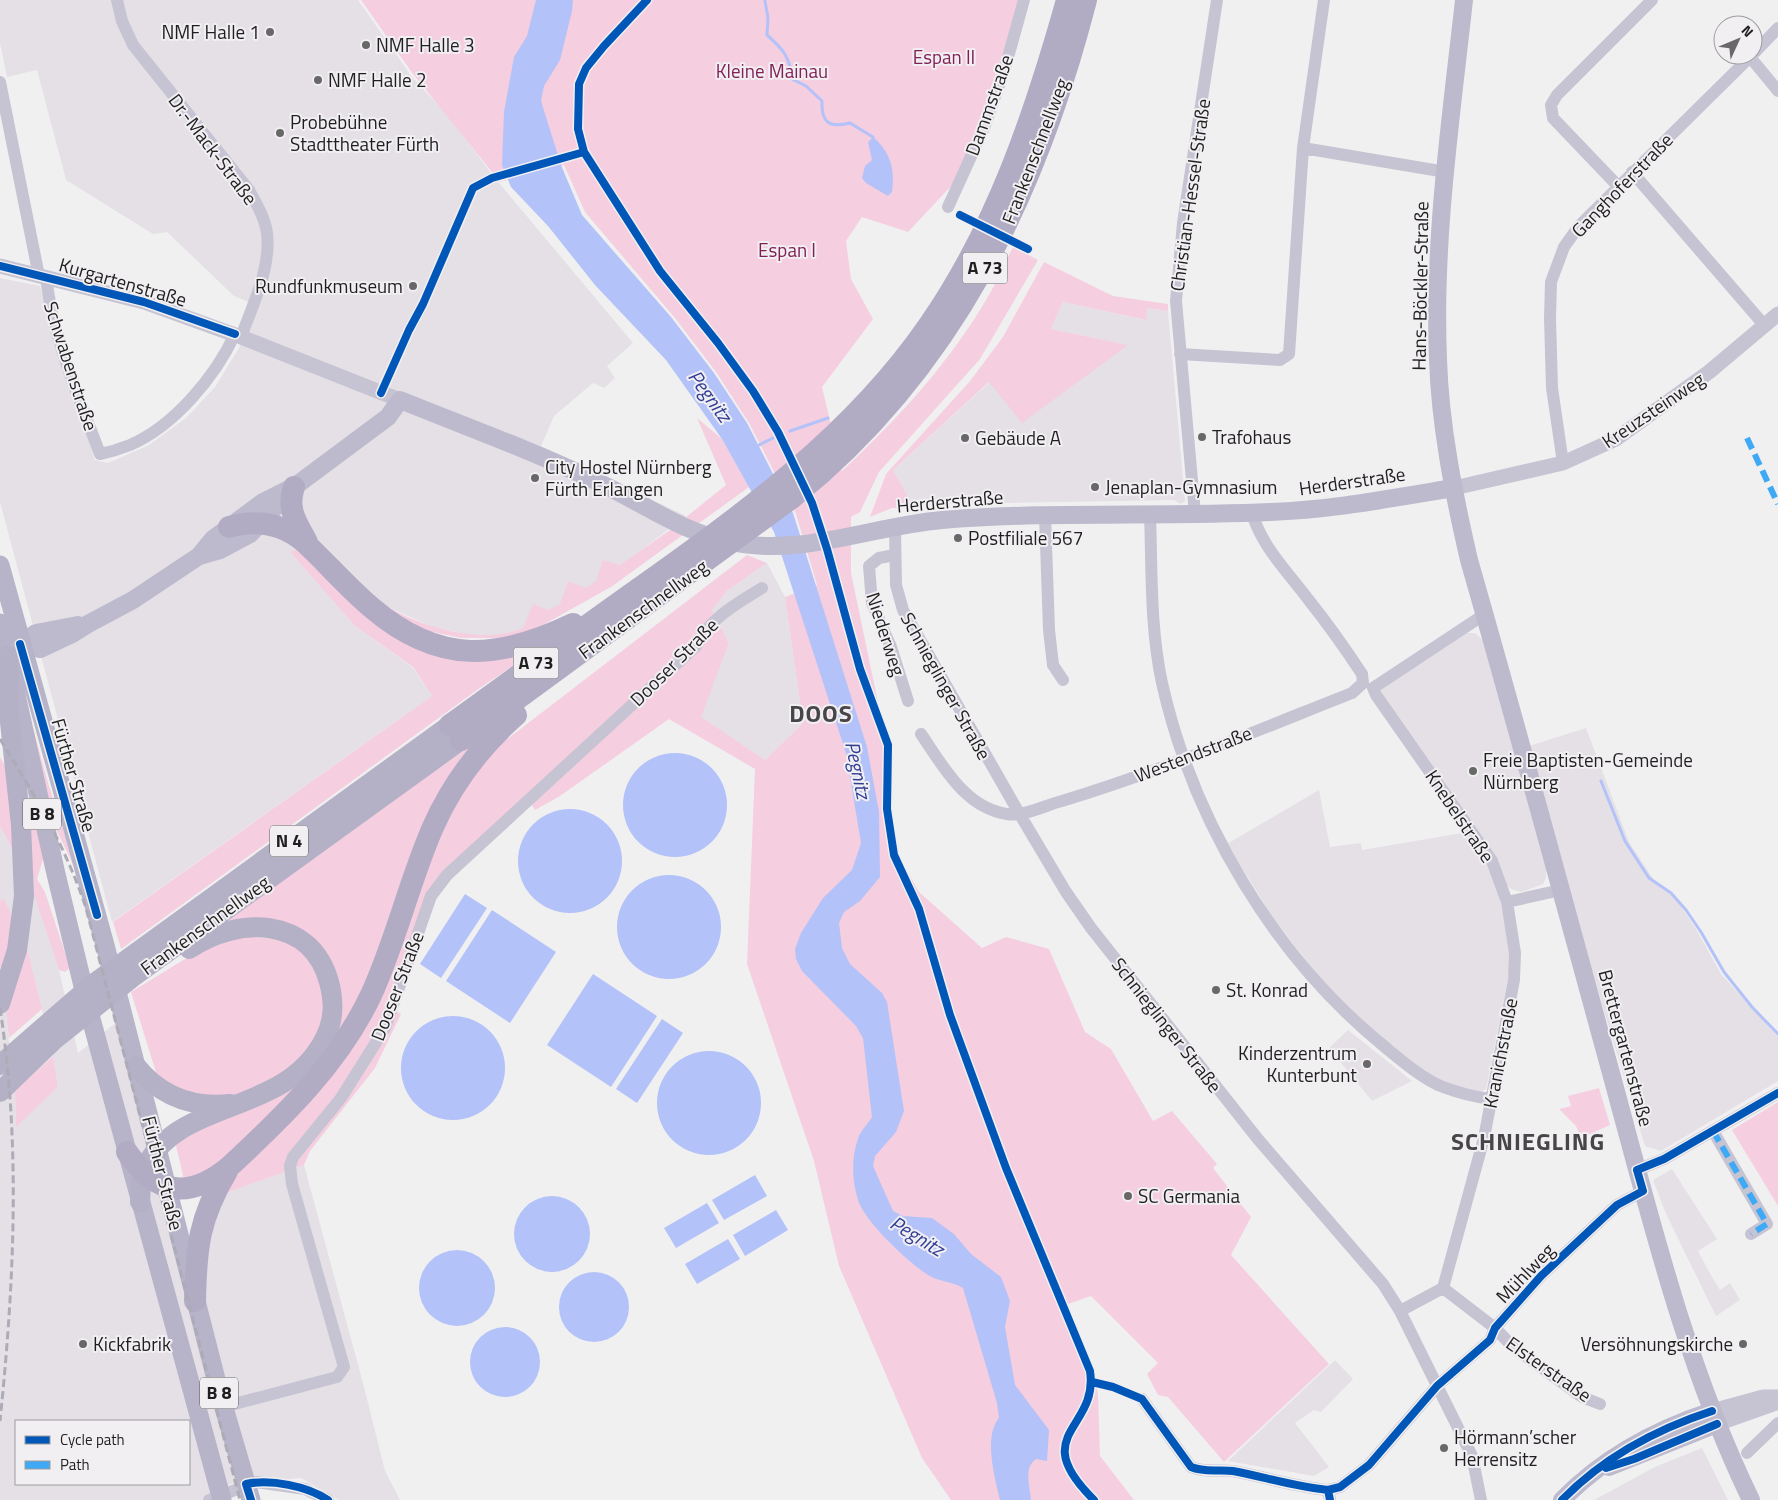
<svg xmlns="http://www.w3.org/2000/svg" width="1778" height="1500" font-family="'Titillium Web',sans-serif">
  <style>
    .built { fill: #e4e0e6; fill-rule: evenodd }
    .green { fill: #f5cee0 }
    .water { fill: #b3c2f8 }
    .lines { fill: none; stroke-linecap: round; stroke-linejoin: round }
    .stream { stroke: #b3c2f8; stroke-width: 3 }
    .minor { stroke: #c6c4d3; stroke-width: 12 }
    .tertiary { stroke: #c6c4d3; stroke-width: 15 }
    .secondary { stroke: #bdbacd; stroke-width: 18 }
    .primary { stroke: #b7b3c8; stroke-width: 19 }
    .trunk { stroke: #b4b0c6; stroke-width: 20 }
    .motorway { stroke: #b1acc4; stroke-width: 22 }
    .rail { stroke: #adabb6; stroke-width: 3; stroke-dasharray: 8 4; stroke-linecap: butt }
    .quiet { stroke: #3fa9f5; stroke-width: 6; stroke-dasharray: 12 6; stroke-linecap: butt }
    .cycleway-casing { stroke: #f1eff2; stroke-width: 11 }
    .cycleway { stroke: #0057b8; stroke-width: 8 }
    .poi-dot { fill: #696869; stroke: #f1eff2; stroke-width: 2 }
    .labels { text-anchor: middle; stroke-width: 4; stroke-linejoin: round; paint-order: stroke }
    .shield { fill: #f1eff2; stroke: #5f5d5f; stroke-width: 1 }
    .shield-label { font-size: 18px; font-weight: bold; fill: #201f20 }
    .poi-label { font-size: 19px; fill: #201f20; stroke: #f1eff2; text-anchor: start }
    .park-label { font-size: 19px; fill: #822056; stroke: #f1eff2 }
    .street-label { font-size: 19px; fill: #201f20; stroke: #f1eff2 }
    .water-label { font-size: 20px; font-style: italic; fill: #303f95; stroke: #f1eff2 }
    .district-label { font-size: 24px; font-weight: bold; letter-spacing: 1px; fill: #474547; stroke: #f1eff2 }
  </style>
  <rect width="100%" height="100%" fill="#f1f0f1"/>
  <path class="built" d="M0,0H358L412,77L449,117L494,177L633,343L607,366L615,378L604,388L593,383L554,416L541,446L686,516L552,618L508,635H470L433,627L379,603L355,584L319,540L290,552L355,626L412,667L432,696L112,922L0,502V278L40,286L95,460L108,463L149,445L186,418L215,387L239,348L256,305L234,296L167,232L153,234L66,180L37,70L7,77L0,43Z
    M1063,302L1145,320L1147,308L1168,311L1185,501L1181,504L1174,500L947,504L914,507L893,470L990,382L1127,345L1051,329Z
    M767,563L785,597L803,723L765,760L700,717L729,643L711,610L727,591Z
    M1467,633H1475L1484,641L1546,869V878L1543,884L1522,892L1513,890L1507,886L1380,690Z
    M1586,728L1629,842L1654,880L1662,889L1674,896L1696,929L1721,974L1778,1037V1081L1661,1151L1645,1146L1565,882L1529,746Z
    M1319,790L1330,847L1361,843L1362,850L1468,832L1482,851L1497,886L1507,932L1511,964L1486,1089L1480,1092L1447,1084L1425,1072L1364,1023L1321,979L1274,919L1227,844Z
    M0,826L29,879L42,915L59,970L78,1053L118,1021L177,1246H203L218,1196L304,1165L363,1383L385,1471L400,1500H339L301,1478L231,1484L201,1500H0V965L15,1091L16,1126L58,1087L53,1056L27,947L4,900L0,901ZM16,1421H189V1484H16Z
    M1348,1030L1412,1081L1372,1101L1329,1048Z
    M1672,1169L1717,1239L1698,1251L1712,1277L1720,1290L1730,1283L1740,1300L1716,1316L1666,1214L1653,1180Z
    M1335,1360L1353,1379L1321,1412L1314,1410L1295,1423L1329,1467L1314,1476L1228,1461Z
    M1702,1448L1728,1500H1594L1655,1467Z"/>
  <path class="green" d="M361,0H1020L987,107L954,183L908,232L862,217L846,241L851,279L873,319L822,387L842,471C898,419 951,361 989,295C998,279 1005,263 1013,247L1038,260L980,359L879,472L860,512L851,517V573L889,755V807L896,851L919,892L982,948L1006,937L1049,949L1085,1032L1111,1049L1153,1121L1172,1111L1217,1164L1213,1168L1251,1217L1231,1255L1329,1364L1224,1462L1168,1397L1158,1395L1147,1374L1158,1363L1091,1296L1065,1305L1094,1372L1098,1395L1100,1456L1134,1500H951L922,1458L839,1266L814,1161L747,964L755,769L669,719L560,796L535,810L526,795L449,868L388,1007L401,1014L375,1068L310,1151L304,1165L218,1196L324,1077L422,869L480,760L747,555L767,563L727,591L712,610L729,643L701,717L765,760L803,723L785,597L817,585L796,514L749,423L716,372L675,318L585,212L564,165L500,182L413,74Z
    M1044,262L1113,296L1168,304V311L1147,308L1146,320L1063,302L1051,329L1128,345L1022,423L989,382L893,470L914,507L892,508L870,517L886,474L970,381L1003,337Z
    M697,418L722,439L749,487L611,587L532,631L509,638H461L433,632L432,649L541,647L477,690L121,949L113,922L432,696L413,667L355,626L290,552L319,540C331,554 342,571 356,584C393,619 474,649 523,628L533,604L549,610L560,604L568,581L586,588L596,581L603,560L620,565L670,530L726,485Z
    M17,670L48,783L78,875L46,808Z
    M472,744L345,1031L230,1158L185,1184L175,1141L248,1107L333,1027L307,940L211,932Z
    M0,757L40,825L45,853L37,879L45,892L70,968L65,972L59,970L29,879L0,826Z
    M4,899L27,947L42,1009L9,1038L0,965V901Z
    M236,936L281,939L304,951L324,989L321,1028L301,1061L256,1092L211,1099L160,1085L131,992L208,945Z
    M53,1056L58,1087L16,1127L15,1091Z
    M1599,1088L1610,1125L1581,1138L1576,1126L1559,1109L1571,1106L1568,1096Z
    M1778,1102V1206L1732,1130Z"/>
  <path class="water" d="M536,0H573L572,11L560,60L544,86L541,101L561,165L582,215L671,317L714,373L747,423L793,513L867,747L879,812L880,877L860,901L844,912L839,923L842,948L850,964L882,993L887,1002L904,1111L896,1132L875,1156L873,1166L893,1211L903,1216L932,1218L954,1234L971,1254L1001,1277L1010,1301L1005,1327L1015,1385L1049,1430L1047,1461L1036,1459C1023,1468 1030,1486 1031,1500H1000C995,1478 983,1437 999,1418L997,1403L963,1288C952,1281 939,1282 928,1275C909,1263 864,1221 858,1200C852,1181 851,1158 858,1139C860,1131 868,1124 872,1117L863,1038L856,1026L802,971L796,959L795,949L801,933L823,898L852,870L861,843L846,753L774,532L722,439L666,360L595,285L548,226L511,187L502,165L504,112L514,57L527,36Z
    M873,137C891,152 895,170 892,192L888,196L866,183L862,178L865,166L872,160L868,142Z
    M623 805a52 52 0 1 1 104 0a52 52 0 1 1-104 0Z
    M518 861a52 52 0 1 1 104 0a52 52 0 1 1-104 0Z
    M617 927a52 52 0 1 1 104 0a52 52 0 1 1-104 0Z
    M465,894L487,908L441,978L420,964Z
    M492,910L556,952L510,1023L446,981Z
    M593,974L657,1016L611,1087L547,1045Z
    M401 1068a52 52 0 1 1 104 0a52 52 0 1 1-104 0Z
    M662,1019L683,1033L637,1103L616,1089Z
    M657 1103a52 52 0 1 1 104 0a52 52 0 1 1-104 0Z
    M755,1175L767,1196L724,1220L712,1200Z
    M514 1234a38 38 0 1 1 76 0a38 38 0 1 1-76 0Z
    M707,1203L719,1223L676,1248L664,1228Z
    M776,1210L788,1230L745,1256L733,1235Z
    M728,1239L740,1259L697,1284L685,1264Z
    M419 1288a38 38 0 1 1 76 0a38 38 0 1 1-76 0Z
    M559 1307a35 35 0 1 1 70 0a35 35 0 1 1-70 0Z
    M470 1362a35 35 0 1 1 70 0a35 35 0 1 1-70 0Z"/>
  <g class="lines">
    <path class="stream" d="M765,1L768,18L767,35C783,49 790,57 792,79L806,86L822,101C821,124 831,128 850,123L873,137
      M790,431L828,418
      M755,447L773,438
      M1601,781L1625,841L1649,878L1671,893L1686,910L1701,932L1724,972L1752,1007L1778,1034"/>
    <path class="minor" d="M117,0L122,21L133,45L249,190C256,203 265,218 267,233C271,269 253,304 241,337
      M1753,54L1778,28
      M1750,57L1778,91
      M0,82L39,276
      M1303,148L1446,172
      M1632,172L1765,326
      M1618,186L1553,118L1551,105L1557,95L1652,0
      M948,207L984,128L1005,68L1024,0
      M46,277C53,338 79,398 100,454C110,452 120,449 130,445C174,426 215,377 235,334
      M1180,354L1280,360L1289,354L1303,148L1324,0
      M1563,463L1552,388L1550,318L1551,282L1564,247L1579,226L1752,55
      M1150,514C1152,571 1150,627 1162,683C1193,821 1274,957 1385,1047C1402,1061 1423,1079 1443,1087C1459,1093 1475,1097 1491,1099
      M1195,514L1176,301L1183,223L1217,0
      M1045,515L1049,630L1053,665L1063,680
      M895,527L896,585L903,610L1019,813L1066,892L1091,928L1257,1138L1383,1284L1400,1311L1472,1456L1481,1500
      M895,555L879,558L869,566L872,603L891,647L908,701
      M921,734C943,766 965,808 1007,814C1023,817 1046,805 1062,801C1161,771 1256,731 1352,693L1363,683L1362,674C1345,648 1327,623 1308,599C1287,571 1262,547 1252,513
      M1507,902L1561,890
      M1713,1131L1767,1224L1751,1234
      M1637,1170L1664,1159L1778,1093
      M1443,1288L1484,1138L1514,980L1515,953L1507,902L1492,861L1376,695L1373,688L1485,614
      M1400,1311L1443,1288L1495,1328L1513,1347L1582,1397L1600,1404
      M1142,1399L1191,1467C1205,1473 1219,1469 1233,1471C1265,1477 1295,1487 1328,1490L1330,1500
      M223,1407L337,1377L344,1367L292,1184L290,1166L293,1157L341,1098L385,1028L431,896L447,875L696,646C710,618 736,604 762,588
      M1747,1453L1778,1423
      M1328,1490L1340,1487L1369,1465L1437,1386L1490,1340L1495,1328L1541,1276L1617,1205L1643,1191
      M209,1500L256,1482L305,1489L328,1500"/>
    <path class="tertiary" d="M0,266L144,302L241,337L400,400
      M1454,488L1563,463L1616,439L1709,372L1778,314
      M1712,1411L1763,1397H1778
      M1717,1424L1776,1403"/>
    <path class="secondary" d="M1464,0C1451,119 1433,239 1438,359C1440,426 1454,495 1469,560C1519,734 1566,909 1614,1084C1652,1224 1687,1368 1751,1500
      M199,556L220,550L250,534L294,487L388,417L400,400C467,427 536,452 602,484C644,504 684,533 731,542C801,557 872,526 942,520C1051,511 1160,517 1270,512C1332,510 1392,498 1454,488
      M20,644L36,633L78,625
      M10,646L20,644L40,649L72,634L88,624L133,600L199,556L213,539L263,502L287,490
      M1609,1467L1717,1424
      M1562,1500C1603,1458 1657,1429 1712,1411"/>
    <path class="primary" d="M0,565L105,945L219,1391L251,1500
      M0,623L56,874L90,1015L222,1500"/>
    <path class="trunk" d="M0,1004L17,950L24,896L21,825L9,713L8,656
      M0,1065L93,984L450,725
      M136,1066C160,1096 192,1108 230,1104
      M0,1092L54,1040L133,977L461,740
      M140,1202C141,1189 140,1176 147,1164C184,1097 286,1116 325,1038C334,1021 334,1000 329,982C311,916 238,916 189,949"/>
    <path class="motorway" d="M294,487C286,509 297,523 307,542
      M229,527C257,519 281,523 303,541C327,563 347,587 372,608C439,665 498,660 573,624
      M450,725C511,681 572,636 634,592C742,515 852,437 929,325C997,227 1035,114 1067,0
      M461,740L793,497C952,369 1036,194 1086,0
      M127,1152C156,1195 189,1200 229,1167C284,1116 339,1063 371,995C396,941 409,882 433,827C452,784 481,746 516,715
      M195,1301C196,1247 199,1218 227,1171"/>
    <path class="rail" d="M0,739C34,794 66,847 86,908L240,1500
      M0,1008C21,1144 14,1285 0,1421"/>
    <path class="quiet" d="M1747,438L1778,504
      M1713,1131L1767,1224L1751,1234"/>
    <g class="cycleway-casing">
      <path id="cycleway" d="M647,0L604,46L586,68L579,84L578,129L584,152L660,271L718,343L753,391L778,432L812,503L827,549L860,669L888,745L887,809L894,855L919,909L950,1015L1006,1168L1090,1371C1099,1430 1026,1433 1094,1500
        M960,215L1028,249
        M0,266L144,302L235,334
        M381,393L409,330L423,304L473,188L492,178L584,152
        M20,644L97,915
        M1092,1382L1113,1387L1142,1399L1191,1467C1205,1473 1219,1469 1233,1471C1265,1477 1295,1487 1328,1490L1330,1500
        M1606,1468L1634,1459L1717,1424
        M1328,1490L1340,1487L1369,1465L1437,1386L1490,1340L1495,1328L1541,1276L1617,1205L1643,1191L1637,1170L1664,1159L1778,1093
        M251,1500L246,1484C271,1479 307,1486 328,1500
        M1562,1500C1603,1458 1657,1429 1712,1411"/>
    </g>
    <use href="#cycleway" class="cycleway"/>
  </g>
  <g class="poi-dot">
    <circle cx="270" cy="32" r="5"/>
    <circle cx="366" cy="45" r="5"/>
    <circle cx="318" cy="80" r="5"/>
    <circle cx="280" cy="133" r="5"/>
    <circle cx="413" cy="286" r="5"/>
    <circle cx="1202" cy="437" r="5"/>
    <circle cx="965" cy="438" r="5"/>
    <circle cx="535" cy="478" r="5"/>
    <circle cx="1095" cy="487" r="5"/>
    <circle cx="958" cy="538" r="5"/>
    <circle cx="1473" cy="771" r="5"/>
    <circle cx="1216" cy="990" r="5"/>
    <circle cx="1367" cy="1064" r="5"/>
    <circle cx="1128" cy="1196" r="5"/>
    <circle cx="83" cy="1344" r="5"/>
    <circle cx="1743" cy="1344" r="5"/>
    <circle cx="1444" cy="1448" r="5"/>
  </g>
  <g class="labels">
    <g class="shield">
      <rect x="962.5" y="252.5" width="45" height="31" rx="4"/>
      <rect x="513.5" y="647.5" width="45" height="31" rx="4"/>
      <rect x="23" y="798.5" width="38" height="31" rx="4"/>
      <rect x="270" y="825.5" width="38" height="31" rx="4"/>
      <rect x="200" y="1377.5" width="38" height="31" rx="4"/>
    </g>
    <g class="shield-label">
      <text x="985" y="274">A 73</text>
      <text x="536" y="669">A 73</text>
      <text x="42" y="820">B 8</text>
      <text x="289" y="847">N 4</text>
      <text x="219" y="1399">B 8</text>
    </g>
    <g class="poi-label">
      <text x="260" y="39" text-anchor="end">NMF Halle 1</text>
      <text x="376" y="52">NMF Halle 3</text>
      <text x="328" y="87">NMF Halle 2</text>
      <text x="290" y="129">Probebühne<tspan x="290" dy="22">Stadttheater Fürth</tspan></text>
      <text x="403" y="293" text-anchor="end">Rundfunkmuseum</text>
      <text x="1212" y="444">Trafohaus</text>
      <text x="975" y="445">Gebäude A</text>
      <text x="545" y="474">City Hostel Nürnberg<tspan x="545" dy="22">Fürth Erlangen</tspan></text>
      <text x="1105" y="494">Jenaplan-Gymnasium</text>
      <text x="968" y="545">Postfiliale 567</text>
      <text x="1483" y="767">Freie Baptisten-Gemeinde<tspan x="1483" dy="22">Nürnberg</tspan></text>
      <text x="1226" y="997">St. Konrad</text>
      <text x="1357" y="1060" text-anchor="end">Kinderzentrum<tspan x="1357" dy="22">Kunterbunt</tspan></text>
      <text x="1138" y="1203">SC Germania</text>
      <text x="93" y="1351">Kickfabrik</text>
      <text x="1733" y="1351" text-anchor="end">Versöhnungskirche</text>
      <text x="1454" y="1444">Hörmann’scher<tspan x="1454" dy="22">Herrensitz</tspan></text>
    </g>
    <g class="park-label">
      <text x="944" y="64">Espan II</text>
      <text x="772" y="78">Kleine Mainau</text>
      <text x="787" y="257">Espan I</text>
    </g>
    <g class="street-label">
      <text transform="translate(989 105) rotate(-70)" y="7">Dammstraße</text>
      <text transform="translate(213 149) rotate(53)" y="7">Dr.-Mack-Straße</text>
      <text transform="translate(1035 151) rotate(-69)" y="7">Frankenschnellweg</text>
      <text transform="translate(1622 185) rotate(-46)" y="7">Ganghoferstraße</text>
      <text transform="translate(1190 195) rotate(-82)" y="7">Christian-Hessel-Straße</text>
      <text transform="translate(123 282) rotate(16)" y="7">Kurgartenstraße</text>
      <text transform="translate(1420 286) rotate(-89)" y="7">Hans-Böckler-Straße</text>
      <text transform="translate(71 366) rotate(72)" y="7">Schwabenstraße</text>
      <text transform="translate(1653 410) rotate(-34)" y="7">Kreuzsteinweg</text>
      <text transform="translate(1352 481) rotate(-8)" y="7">Herderstraße</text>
      <text transform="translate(950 501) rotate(-5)" y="7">Herderstraße</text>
      <text transform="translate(643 609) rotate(-36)" y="7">Frankenschnellweg</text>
      <text transform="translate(886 634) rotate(72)" y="7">Niederweg</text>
      <text transform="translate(674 662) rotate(-45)" y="7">Dooser Straße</text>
      <text transform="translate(946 686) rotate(61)" y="7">Schnieglinger Straße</text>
      <text transform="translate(1193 754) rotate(-21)" y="7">Westendstraße</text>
      <text transform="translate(74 775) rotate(74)" y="7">Fürther Straße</text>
      <text transform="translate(1460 816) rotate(56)" y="7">Knebelstraße</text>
      <text transform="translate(205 925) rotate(-36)" y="7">Frankenschnellweg</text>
      <text transform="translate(397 986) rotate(-69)" y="7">Dooser Straße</text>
      <text transform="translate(1167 1025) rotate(52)" y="7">Schnieglinger Straße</text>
      <text transform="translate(1626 1048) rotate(75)" y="7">Brettergartenstraße</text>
      <text transform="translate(1500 1053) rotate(-79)" y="7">Kranichstraße</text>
      <text transform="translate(163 1173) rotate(76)" y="7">Fürther Straße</text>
      <text transform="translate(1525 1273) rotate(-46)" y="7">Mühlweg</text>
      <text transform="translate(1549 1369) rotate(35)" y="7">Elsterstraße</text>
    </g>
    <g class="water-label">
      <text transform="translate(710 396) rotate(54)" y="7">Pegnitz</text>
      <text transform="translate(858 770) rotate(78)" y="7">Pegnitz</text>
      <text transform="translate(917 1236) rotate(31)" y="7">Pegnitz</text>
    </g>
    <g class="district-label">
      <text x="821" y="722">DOOS</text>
      <text x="1528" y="1150">SCHNIEGLING</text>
    </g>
  </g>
  <rect x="15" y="1420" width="175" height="65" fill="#f1eff2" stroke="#9d9c9e"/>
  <rect x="25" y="1436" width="25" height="8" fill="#0057b8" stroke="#9d9c9e"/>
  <text x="60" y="1445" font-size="15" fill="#201f20">Cycle path</text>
  <rect x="25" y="1461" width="25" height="8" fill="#3fa9f5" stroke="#9d9c9e"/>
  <text x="60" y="1470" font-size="15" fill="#201f20">Path</text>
  <g transform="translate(1738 40) rotate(46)"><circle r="24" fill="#f1eff2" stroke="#9d9c9e"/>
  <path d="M0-4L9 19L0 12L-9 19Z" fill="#696869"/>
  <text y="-8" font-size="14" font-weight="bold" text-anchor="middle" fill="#201f20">N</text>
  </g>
</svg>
